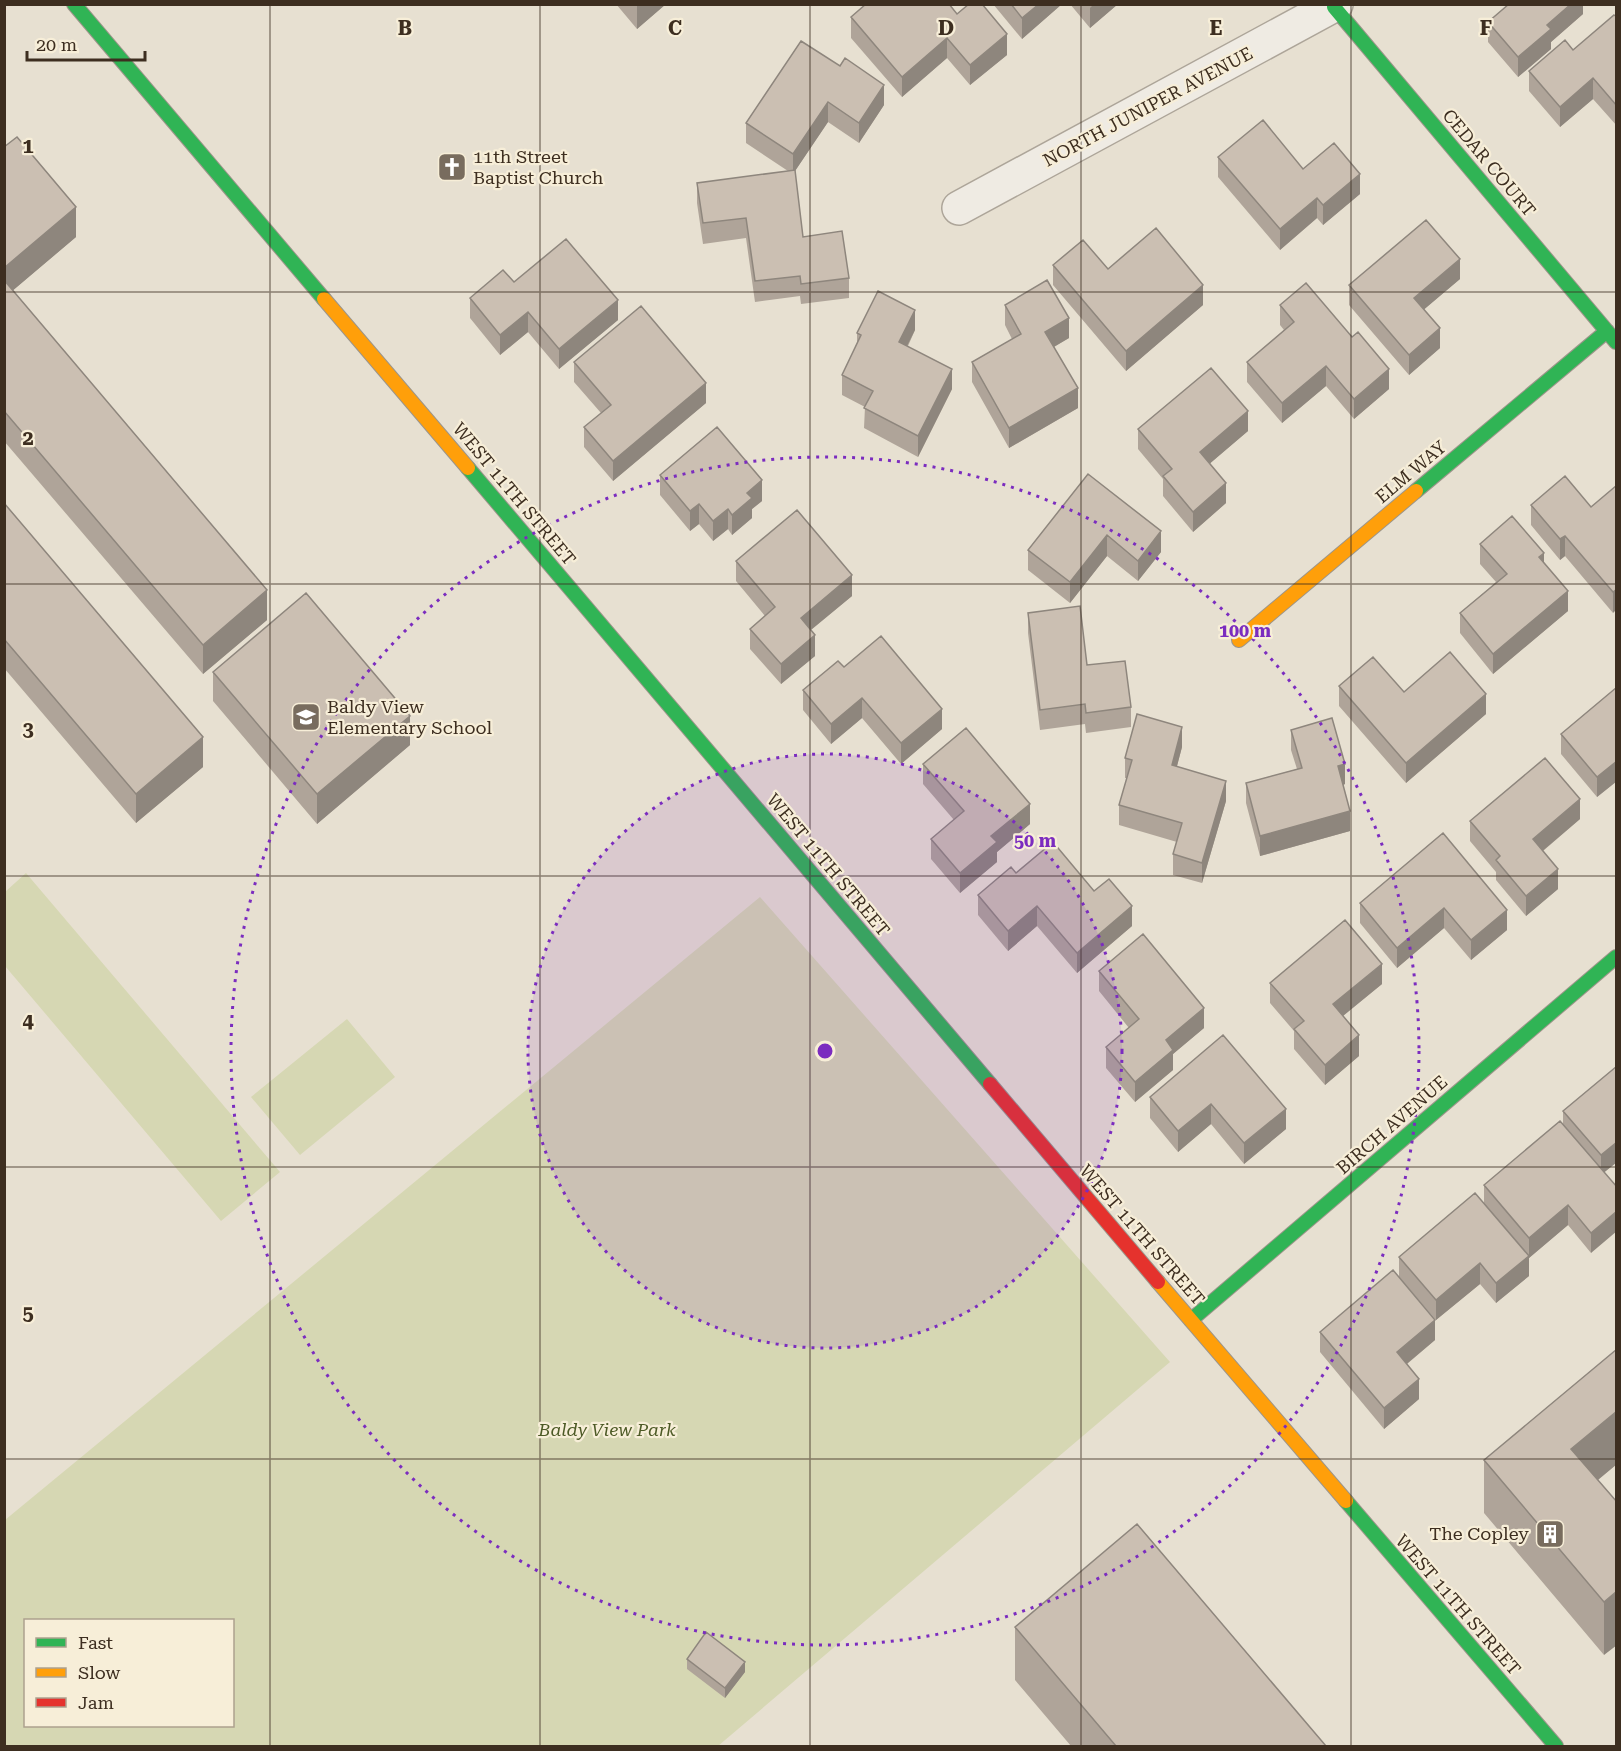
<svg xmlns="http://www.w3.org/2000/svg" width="1621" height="1751" font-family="'Roboto Serif',serif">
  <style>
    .green { fill: #d6d7b3; fill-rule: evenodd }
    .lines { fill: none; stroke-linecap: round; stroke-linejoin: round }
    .street-casing { stroke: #ada599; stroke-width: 36 }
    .fast-casing { stroke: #9c958a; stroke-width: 16 }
    .slow-casing { stroke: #9c958a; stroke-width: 16 }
    .jam-casing { stroke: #9c958a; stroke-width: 16 }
    .street { stroke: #efebe3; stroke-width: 33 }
    .fast { stroke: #30b455; stroke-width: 14 }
    .slow { stroke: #ff9f0a; stroke-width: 14 }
    .jam { stroke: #e5322d; stroke-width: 14 }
    .wall { fill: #afa499 }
    .shaded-wall { fill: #8e867d }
    .building { fill: #cbbfb2; stroke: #8e867d; stroke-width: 1.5 }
    .grid { fill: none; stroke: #3d2e20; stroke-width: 1.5; stroke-opacity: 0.55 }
    .ring { fill: none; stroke: #7b2cbf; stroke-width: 3; stroke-dasharray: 3 6 }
    .labels { text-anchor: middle; stroke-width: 4.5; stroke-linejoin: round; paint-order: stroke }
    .street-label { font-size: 18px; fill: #3d2e20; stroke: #f7eed8 }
    .poi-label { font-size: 18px; fill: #3d2e20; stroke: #f7eed8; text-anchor: start }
    .park-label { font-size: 18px; font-style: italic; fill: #4d5a26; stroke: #f7eed8 }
    .grid-label { font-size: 20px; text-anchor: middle; font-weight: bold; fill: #3d2e20; stroke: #f7eed8; stroke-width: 4.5; stroke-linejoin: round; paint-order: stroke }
    .centre { fill: #7b2cbf; stroke: #f7eed8; stroke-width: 3 }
    .ring-label { font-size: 18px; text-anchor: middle; font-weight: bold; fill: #7b2cbf; stroke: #f7eed8; stroke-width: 4.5; stroke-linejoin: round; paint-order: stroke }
  </style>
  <rect width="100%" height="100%" fill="#e7e0d1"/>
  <path class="green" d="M26,873L280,1172L221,1221L5,966V892Z
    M760,897L1170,1362L718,1746H5V1520ZM26,1620H232V1726H26Z
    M347,1019L395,1077L300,1155L251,1097Z"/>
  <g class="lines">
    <g class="street-casing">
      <path id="street" d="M959,208L1336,4"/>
    </g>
    <g class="fast-casing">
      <path id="fast" d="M74,4L324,299
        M1334,7L1616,342
        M468,468L990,1084
        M1416,491L1607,331
        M1191,1320L1616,957
        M1346,1501L1556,1746"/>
    </g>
    <g class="slow-casing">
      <path id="slow" d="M324,299L468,468
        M1239,640L1416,491
        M1158,1282L1346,1501"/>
    </g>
    <g class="jam-casing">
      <path id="jam" d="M990,1084L1158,1282"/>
    </g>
    <use href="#street" class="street"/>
    <use href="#fast" class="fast"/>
    <use href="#slow" class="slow"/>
    <use href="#jam" class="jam"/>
  </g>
  <path class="wall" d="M616,4H666L637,29Z
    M993,4H1062L1022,39Z
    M1070,4H1118L1090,28Z
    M1504,4H1583V14L1551,42V49L1518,77L1488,42V22L1506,7Z
    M957,14L1007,55L970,85L947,58L902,97L851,38V17Z
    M1617,17V126L1593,99L1560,127L1529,91V71L1573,50Z
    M801,41L884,105L859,143L828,122L795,171L803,237L849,278V298L801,304L800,296L755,302L746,238L703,244L697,203V183L788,171L746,143V123Z
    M4,147L76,237L13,290L267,620L203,674L4,441Z
    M1218,157L1303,169L1360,194L1323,225L1317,218L1280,250L1218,177Z
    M1053,265L1108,269L1203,305L1126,371L1053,285Z
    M1460,279L1424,309L1440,348L1409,375L1349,305V285Z
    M514,282L618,320L559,369L528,332L500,355L470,318V298Z
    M1005,305L1069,338L1054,347L1078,408L1009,448L972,382V362L1012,339L1005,325Z
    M1280,305L1389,389L1354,419L1326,386L1282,423L1247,382V362L1284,330L1280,325Z
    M915,330L908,346L952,389L918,457L864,428L865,407L842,395V375L857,345V333Z
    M574,362L706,403L613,481L584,447V427L601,413L574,382Z
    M1138,429L1248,431L1210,463L1226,503L1193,532L1163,496V479L1138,449Z
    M1088,474L1161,552L1138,581L1107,556L1070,603L1028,570V550Z
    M660,475L762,501L752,509V518L732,535L728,529L713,541L699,524L690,531L660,495Z
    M1617,485L1613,613L1565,556L1560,560L1531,525V505L1591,507Z
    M4,503L203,767L136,823L4,668Z
    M1480,544L1544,563L1568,611L1493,674L1460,633V613L1496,582L1480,564Z
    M736,561L852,596L811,630L815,656L781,684L750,649V629L765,616L736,581Z
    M1028,613L1087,665L1131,707V727L1086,733L1085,724L1040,730L1028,633Z
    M844,667L942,729L901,764L862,718L831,744L803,710V690Z
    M213,672L410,745L317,824L213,701Z
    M1339,686L1404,692L1486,714L1406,783L1339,706Z
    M1617,687V781L1597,797L1561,754V734Z
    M1291,730L1345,784L1343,785L1350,831L1260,856L1246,803V783L1297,769L1291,750Z
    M1182,747L1177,766L1226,801L1202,883L1173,875V854L1177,842L1119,825V805L1127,778H1125V758Z
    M923,764L1030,824L997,852V862L960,893L931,859V839L954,820L923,784Z
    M1580,819L1543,851L1558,889L1526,916L1496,880V872L1470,841V821Z
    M1443,833L1507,930L1471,960L1444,928L1397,968L1360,923V903Z
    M1016,873L1094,891L1132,926L1077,973L1037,926L1008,951L978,915V895Z
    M1099,971L1204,1028L1173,1054V1070L1135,1102L1106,1068V1047L1129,1028L1099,991Z
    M1270,983L1382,984L1343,1016L1359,1056L1325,1085L1294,1049V1031L1270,1003Z
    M1617,1066V1162L1604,1172L1591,1253L1568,1225L1529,1258V1257V1276L1496,1303L1480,1284L1436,1320L1399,1277V1257L1484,1204V1185L1563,1124V1111Z
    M1150,1097L1286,1109V1129L1244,1164L1211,1124L1178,1152L1150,1118Z
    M1320,1332L1435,1340L1407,1364L1419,1399L1384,1429L1320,1352Z
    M1617,1349V1464L1598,1480L1617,1502L1604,1655L1484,1513V1460Z
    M1015,1627L1326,1746H1071L1015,1680Z
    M687,1659L745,1672L725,1698L687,1669Z"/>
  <path class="shaded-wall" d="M637,4H666L637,29Z
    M1039,4H1062L1022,39V18Z
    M1094,4H1118L1090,28V8Z
    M1571,4H1583V14L1551,42V49L1518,77V57L1547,25Z
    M1007,34V55L970,85V65Z
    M947,38V58L902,97V77Z
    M1593,78V99L1560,127V107Z
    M884,85V105L859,143V123Z
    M828,102V122L793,174V154Z
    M1360,174V194L1323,225V205Z
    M1317,198V218L1280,250V229Z
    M76,207V237L4,298V268Z
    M1460,259V279L1414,318V298Z
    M1203,285V305L1126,371V351Z
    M618,300V320L559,369V349Z
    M915,310V330L899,362V342Z
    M528,312V332L500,355V335Z
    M1069,318V338L1045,352V332Z
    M1440,328V348L1409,375V355Z
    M1326,366V386L1282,423V403Z
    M952,369V389L918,457V436Z
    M1389,369V389L1354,419V399Z
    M706,383V403L613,481V461Z
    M1078,388V408L1009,448V428Z
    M1248,411V431L1200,472V452Z
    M762,480V501L752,509V518L732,535V515L747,493Z
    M1226,483V503L1193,532V512Z
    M699,504V524L690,531V511Z
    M728,509V529L713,541V521Z
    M1161,531V552L1138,581V561Z
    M1107,535V556L1070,603V582Z
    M1565,536V556L1560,560V539Z
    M1544,553V574L1539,557Z
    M852,575V596L801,638V618Z
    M1617,589V609L1613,613V592Z
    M267,590V620L203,674V645Z
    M1568,591V611L1493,674V654Z
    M815,635V656L781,684V664Z
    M1486,694V714L1406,783V763Z
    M862,698V718L831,744V724Z
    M942,709V729L901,764V743Z
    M410,716V745L317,824V794Z
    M1182,727V747L1172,785V765Z
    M203,737V767L136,823V794Z
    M1617,761V781L1597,797V777Z
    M1345,764V784L1338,787V766Z
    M1226,781V801L1202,883V863Z
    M1580,799V819L1533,859V839Z
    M1030,804V824L997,852V862L960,893V873L991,836Z
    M1350,811V831L1260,856V836Z
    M1558,869V889L1526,916V896Z
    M1037,906V926L1008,951V931Z
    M1132,906V926L1077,973V953Z
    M1444,908V928L1397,968V948Z
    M1507,910V930L1471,960V940Z
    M1382,964V984L1333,1024V1004Z
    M1204,1008V1028L1173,1054V1070L1135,1102V1082L1166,1040Z
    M1359,1035V1056L1325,1085V1065Z
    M1211,1104V1124L1178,1152V1131Z
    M1286,1109V1129L1244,1164V1143Z
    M1617,1142V1162L1601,1175V1155Z
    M1568,1205V1225L1529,1258V1238Z
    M1617,1211V1231L1591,1253V1233Z
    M1529,1256V1276L1496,1303V1283Z
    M1480,1263V1284L1436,1320V1300Z
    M1435,1320V1340L1397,1372V1352Z
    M1419,1379V1399L1384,1429V1408Z
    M1617,1411V1464L1571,1502V1449Z
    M1617,1591V1645L1604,1655V1602Z
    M745,1662V1672L725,1698V1688Z"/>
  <path class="building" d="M866,4H949L957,14L969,4H982L1007,34L970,65L947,38L902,77L851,17Z
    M1011,4H1039L1022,18Z
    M1509,4H1571L1547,25L1551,29L1518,57L1488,22Z
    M1614,15L1617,17V106L1593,78L1560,107L1529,71L1565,40L1573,50Z
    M801,41L840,66L845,58L884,85L859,123L828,102L793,154L746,123Z
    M1263,120L1303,169L1334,143L1360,174L1323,205L1317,198L1280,229L1218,157Z
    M17,137L76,207L4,268V147Z
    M795,170L803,237L842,231L849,278L801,284L800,276L755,281L746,218L703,223L697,183Z
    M1426,220L1460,259L1414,298L1440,328L1409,355L1349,285Z
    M1156,228L1203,285L1126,351L1053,265L1083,240L1108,269Z
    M566,239L618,300L559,349L528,312L500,335L470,298L503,270L514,282Z
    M4,280L267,590L203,645L4,411Z
    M1047,280L1069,318L1045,332L1078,388L1009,428L972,362L1021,334L1005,305Z
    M1306,283L1352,337L1358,332L1389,369L1354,399L1326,366L1282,403L1247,362L1294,322L1280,305Z
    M878,291L915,310L899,342L952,369L918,436L864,408L873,391L842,375L861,335L857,333Z
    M641,306L706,383L613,461L584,427L611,405L574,362Z
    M1211,368L1248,411L1200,452L1226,483L1193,512L1163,476L1172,469L1138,429Z
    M717,427L762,480L747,493L752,498L732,515L728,509L713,521L699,504L690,511L660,475Z
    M1088,474L1161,531L1138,561L1107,535L1070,582L1028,550Z
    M1565,476L1591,507L1617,485V589L1613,592L1565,536L1560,539L1531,505Z
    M4,503L203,737L136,794L4,639Z
    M797,510L852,575L801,618L815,635L781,664L750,629L775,607L736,561Z
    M1512,516L1544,553L1539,557L1568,591L1493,654L1460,613L1507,574L1480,544Z
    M306,593L410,716L317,794L213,672Z
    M1080,606L1087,665L1125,661L1131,707L1086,713L1085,704L1040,710L1028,613Z
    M881,636L942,709L901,743L862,698L831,724L803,690L838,661L844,667Z
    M1450,652L1486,694L1406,763L1339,686L1373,657L1404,692Z
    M1617,687V761L1597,777L1561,734Z
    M1137,714L1182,727L1172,765L1226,781L1202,863L1173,854L1182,823L1119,805L1132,760L1125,758Z
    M1332,718L1345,764L1338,766L1350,811L1260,836L1246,783L1302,768L1291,730Z
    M966,728L1030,804L991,836L997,842L960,873L931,839L964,811L923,764Z
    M1545,758L1580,799L1533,839L1558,869L1526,896L1496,860L1500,856L1470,821Z
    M1443,833L1507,910L1471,940L1444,908L1397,948L1360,903Z
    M1053,842L1094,891L1109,879L1132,906L1077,953L1037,906L1008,931L978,895L1011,867L1016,873Z
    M1345,920L1382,964L1333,1004L1359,1035L1325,1065L1294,1029L1304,1021L1270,983Z
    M1143,934L1204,1008L1166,1040L1173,1050L1135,1082L1106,1047L1139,1019L1099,971Z
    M1223,1035L1286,1109L1244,1143L1211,1104L1178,1131L1150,1097Z
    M1617,1066V1142L1601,1155L1563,1111Z
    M1560,1121L1617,1187V1211L1591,1233L1568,1205L1529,1238L1484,1185Z
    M1475,1193L1529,1256L1496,1283L1480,1263L1436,1300L1399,1257Z
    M1393,1270L1435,1320L1397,1352L1419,1379L1384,1408L1320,1332Z
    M1617,1349V1411L1571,1449L1617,1502V1591L1604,1602L1484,1460Z
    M1137,1524L1326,1746H1116L1015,1627Z
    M706,1632L745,1662L725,1688L687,1659Z"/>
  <path class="grid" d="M270,4V1746M540,4V1746M810,4V1746M1081,4V1746M1351,4V1746M4,292H1616M4,584H1616M4,876H1616M4,1167H1616M4,1459H1616"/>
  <circle cx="825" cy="1051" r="297" fill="#7b2cbf" fill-opacity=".12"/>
  <g class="ring">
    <circle cx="825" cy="1051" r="297"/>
    <circle cx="825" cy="1051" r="594"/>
  </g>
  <defs>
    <g id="church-square" transform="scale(1.5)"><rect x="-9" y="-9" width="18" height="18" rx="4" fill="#786c5e" stroke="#f7eed8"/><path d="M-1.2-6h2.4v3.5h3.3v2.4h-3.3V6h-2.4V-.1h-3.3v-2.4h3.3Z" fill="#fff"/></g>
    <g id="school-square" transform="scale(1.5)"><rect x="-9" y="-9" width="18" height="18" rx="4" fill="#786c5e" stroke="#f7eed8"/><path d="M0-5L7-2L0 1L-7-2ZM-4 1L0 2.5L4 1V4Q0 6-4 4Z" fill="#fff"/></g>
    <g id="building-square" transform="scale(1.5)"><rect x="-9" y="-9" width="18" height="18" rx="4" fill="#786c5e" stroke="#f7eed8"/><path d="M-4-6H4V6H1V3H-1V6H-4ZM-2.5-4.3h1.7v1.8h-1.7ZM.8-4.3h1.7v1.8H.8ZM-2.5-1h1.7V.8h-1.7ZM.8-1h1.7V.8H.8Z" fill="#fff"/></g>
  </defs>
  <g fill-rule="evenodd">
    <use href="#church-square" x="452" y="167"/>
    <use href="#school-square" x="306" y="717"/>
    <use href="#building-square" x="1550" y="1534"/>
  </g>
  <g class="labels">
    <g class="street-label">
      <text transform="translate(1148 107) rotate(-28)" y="6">NORTH JUNIPER AVENUE</text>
      <text transform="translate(1489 163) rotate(50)" y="6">CEDAR COURT</text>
      <text transform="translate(1411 472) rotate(-40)" y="6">ELM WAY</text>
      <text transform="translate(514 494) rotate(50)" y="6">WEST 11TH STREET</text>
      <text transform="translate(828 865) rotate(50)" y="6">WEST 11TH STREET</text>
      <text transform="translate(1392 1125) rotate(-41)" y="6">BIRCH AVENUE</text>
      <text transform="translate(1142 1235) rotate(49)" y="6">WEST 11TH STREET</text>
      <text transform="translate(1458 1605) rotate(49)" y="6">WEST 11TH STREET</text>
    </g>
    <g class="poi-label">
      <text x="473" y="163">11th Street<tspan x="473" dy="21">Baptist Church</tspan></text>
      <text x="327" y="713">Baldy View<tspan x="327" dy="21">Elementary School</tspan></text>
      <text x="1529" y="1540" text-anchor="end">The Copley</text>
    </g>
    <g class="park-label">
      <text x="607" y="1436">Baldy View Park</text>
    </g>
  </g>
  <g class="grid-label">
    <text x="405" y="35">B</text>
    <text x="675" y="35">C</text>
    <text x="946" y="35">D</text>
    <text x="1216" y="35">E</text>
    <text x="1486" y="35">F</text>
    <text x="28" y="153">1</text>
    <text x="28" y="445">2</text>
    <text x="28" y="736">3</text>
    <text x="28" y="1028">4</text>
    <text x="28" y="1320">5</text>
  </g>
  <circle cx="825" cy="1051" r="9" class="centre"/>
  <g class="ring-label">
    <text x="1245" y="637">100 m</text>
    <text x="1035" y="847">50 m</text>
  </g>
  <rect width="1621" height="1751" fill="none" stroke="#3d2e20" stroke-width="12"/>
  <rect x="24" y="1619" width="210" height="108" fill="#f7eed8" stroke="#ada18e" stroke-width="1.5"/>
  <rect x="36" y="1638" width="30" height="9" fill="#30b455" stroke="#ada18e" stroke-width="1.5"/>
  <text x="78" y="1649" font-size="18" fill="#3d2e20">Fast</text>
  <rect x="36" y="1668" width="30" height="9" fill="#ff9f0a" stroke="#ada18e" stroke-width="1.5"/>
  <text x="78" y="1679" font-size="18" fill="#3d2e20">Slow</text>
  <rect x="36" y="1698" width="30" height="9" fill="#e5322d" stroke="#ada18e" stroke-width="1.5"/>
  <text x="78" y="1709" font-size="18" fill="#3d2e20">Jam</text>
  <path d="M27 51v9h118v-9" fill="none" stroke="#3d2e20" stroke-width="3"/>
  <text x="36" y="51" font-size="18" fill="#3d2e20" stroke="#f7eed8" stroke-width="4.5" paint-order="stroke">20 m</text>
</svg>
